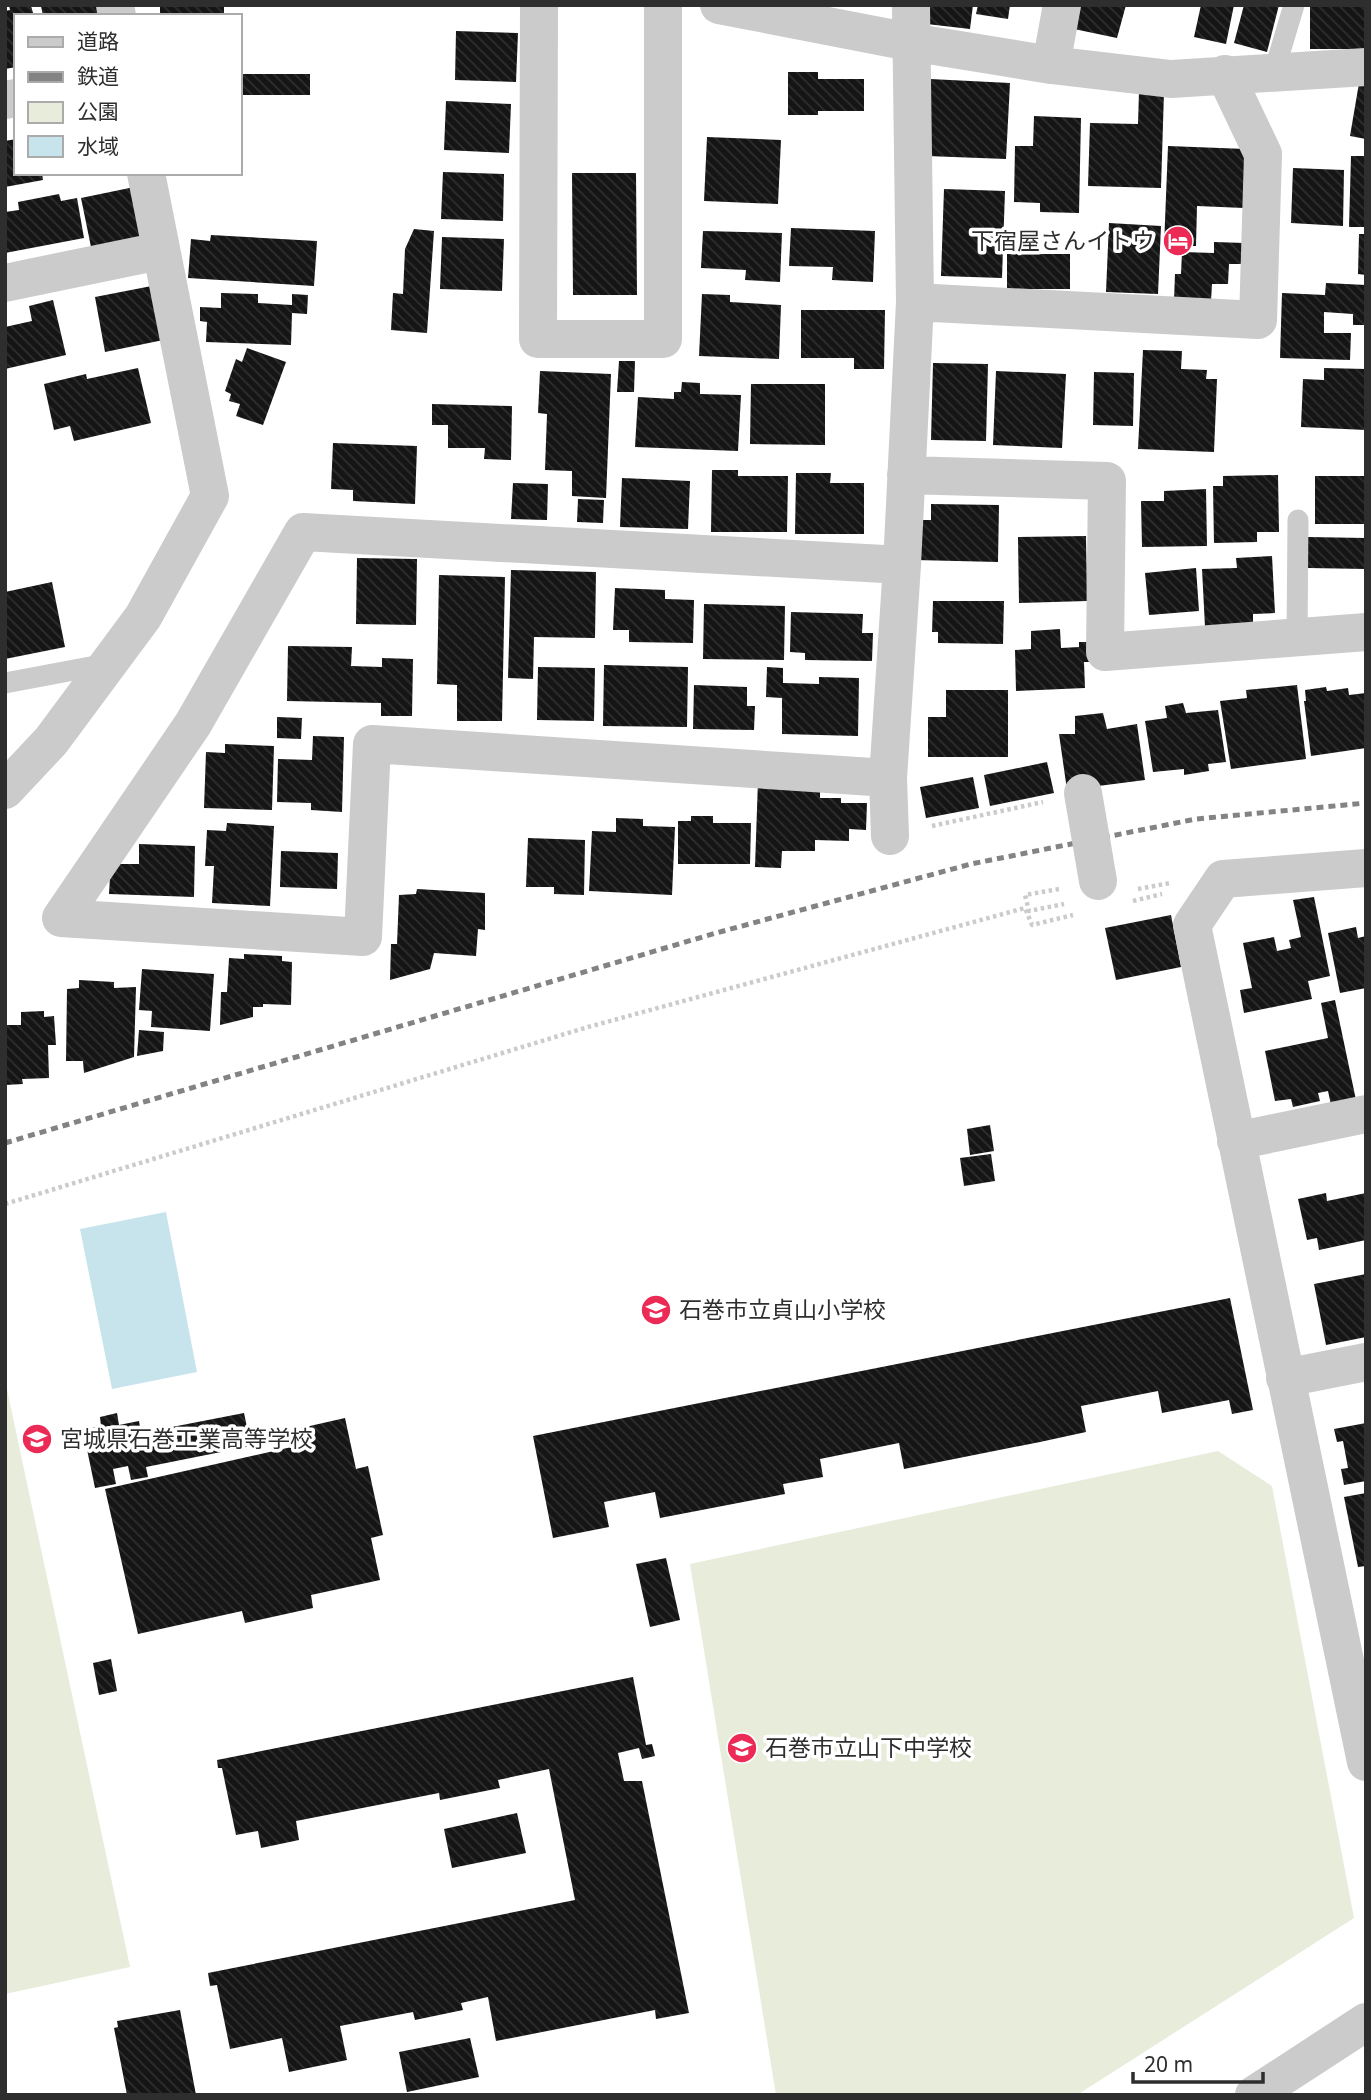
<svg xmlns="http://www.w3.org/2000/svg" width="1371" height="2100" font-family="'Noto Sans','Noto Sans JP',sans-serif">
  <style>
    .green { fill: #e7ecdb }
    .water { fill: #c7e4ed }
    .building { fill: url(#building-back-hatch) }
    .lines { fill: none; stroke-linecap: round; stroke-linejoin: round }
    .path { stroke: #cbcbcb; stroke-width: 4.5; stroke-dasharray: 3.5 3.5; stroke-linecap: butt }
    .lane { stroke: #cbcbcb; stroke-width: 21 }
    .street { stroke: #cbcbcb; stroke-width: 38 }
    .rail { stroke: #838383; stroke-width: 5; stroke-dasharray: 7 5; stroke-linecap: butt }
    .street-bridge { stroke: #cbcbcb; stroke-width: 38 }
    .labels { text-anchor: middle; stroke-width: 7; stroke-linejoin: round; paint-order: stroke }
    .poi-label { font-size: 23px; fill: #2e2e2e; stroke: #fff; text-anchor: start }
  </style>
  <defs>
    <pattern id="building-back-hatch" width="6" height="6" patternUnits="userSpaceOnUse" patternTransform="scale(1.75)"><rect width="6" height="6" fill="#151515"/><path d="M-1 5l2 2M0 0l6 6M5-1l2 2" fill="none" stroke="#2f2f2f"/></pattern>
  </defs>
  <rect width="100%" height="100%" fill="#fff"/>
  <path class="green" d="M5,1380L130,1967L5,1994Z
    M1218,1451L1272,1486L1354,1918L1077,2095H776L690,1564Z"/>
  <path class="water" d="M166,1212L197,1372L112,1389L80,1229Z"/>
  <path class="building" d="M9,5L31,6L34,16H16V67L5,69V11L10,10Z
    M47,5H107L109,16H43L41,6Z
    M160,5H224V16H160Z
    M920,5H973L970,29L918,23Z
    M978,5H1010L1008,19L976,14Z
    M1081,5H1126L1117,38L1074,29Z
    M1201,5H1234L1226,44L1194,37Z
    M1244,5H1279L1267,52L1234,43Z
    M1310,5H1366V49H1310Z
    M456,31L518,33L516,82L455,80Z
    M788,72H818V79H864V111H818V115H788Z
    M240,74H310V95H240Z
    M930,79L1010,83L1006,159L927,156Z
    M1359,83L1366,84V139L1350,136Z
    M1139,91L1164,92L1161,188L1088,186L1090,123L1138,124Z
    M446,101L511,104L509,153L444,150Z
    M1034,116L1081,118L1079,213L1040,212V203L1014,202L1015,146H1033Z
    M707,137L781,140L778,204L704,201Z
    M16,139V173H42L43,180L5,187V141Z
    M1168,146L1246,149L1244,208L1197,206L1196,246H1164Z
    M1351,156H1366V227H1349Z
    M1293,168L1344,170L1343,226L1291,223Z
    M443,172L504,174L503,221L441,219Z
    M572,173H636L637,295H573Z
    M144,185L153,235L91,247L81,198Z
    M944,189L1005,191L1002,278L941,276Z
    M59,194L61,201L77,198L84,238L5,253V212L19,210L18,202Z
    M1109,223L1161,226L1158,294L1106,292Z
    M791,228L875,231L873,282L832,280L833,267L789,266Z
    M414,229L434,231L427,333L391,330L393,293L403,294L405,249Z
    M703,231L782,233L780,282L745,280L746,270L701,268Z
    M1359,234H1366V275L1358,274Z
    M211,235L317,241L314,286L188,278L191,239L210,241Z
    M442,237L504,239L502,291L440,289Z
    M1214,242L1245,243L1244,264H1229L1228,284H1212L1211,301L1174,300L1175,274H1181L1182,252L1214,253Z
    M1007,254H1070V289H1007Z
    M1326,283L1366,285V325H1353V314L1324,312V333H1351L1350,360L1280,358L1282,293L1325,295Z
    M162,284L173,338L105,352L95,297Z
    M221,293L258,294V303L292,305V294L308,295L307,314L292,313L291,345L206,342L207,322L200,321V307L221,308Z
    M702,294L730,295V302L781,305L779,359L699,356Z
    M53,300L66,355L5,369V327L32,321L29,306Z
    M801,310H885L884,369H854V358H801Z
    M247,348L286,362L263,425L236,416L240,404L229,401L231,394L225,391L236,359L242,362Z
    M1143,350L1182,351L1181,369L1207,370L1206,379H1217L1214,452L1138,449Z
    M619,361H635L634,392H617Z
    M933,363L988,364L986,441L931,440Z
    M138,368L151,423L74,441L70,426L54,430L44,384L86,374L87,379Z
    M1324,368L1366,369V430L1301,427L1303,379L1324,380Z
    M540,371L611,374L606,498L572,496V471L545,470L547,414L538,413Z
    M996,371L1066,374L1062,448L993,445Z
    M1094,372L1134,373L1133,426L1093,425Z
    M682,382L700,383V394L741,395L738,451L635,447L638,397L674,399V392H681Z
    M751,384H825V445L750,444Z
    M432,404L512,406L511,460L484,459L485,448H448V425H432Z
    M333,443L417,446L415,504L353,501V490L331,489Z
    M712,470H738V476H788L787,532H711Z
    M796,473H831L830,483H864V534H795Z
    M1278,475L1279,532H1257V542L1214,543L1213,486H1223V476Z
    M1315,476H1366V524H1315Z
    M622,478L690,481L688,529L620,527Z
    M513,483L548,484L547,520L511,519Z
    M1206,489L1207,546L1142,547L1141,501H1164V491Z
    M578,499L604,500L603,523L577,522Z
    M931,504L999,505L998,562L915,560L916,520H931Z
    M1086,536L1087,601L1019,603L1018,537Z
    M1308,537L1366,538V569L1308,568Z
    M1272,556L1275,613L1253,614V624L1205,627L1202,569L1237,568L1236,558Z
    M357,558L417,559L416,625L356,624Z
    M1196,568L1199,611L1149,615L1145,573Z
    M511,570L596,572L595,638L534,637L533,679L508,678Z
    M439,575L505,577L502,721H457V685L437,684Z
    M52,582L65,647L5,659V592Z
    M615,588L665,590V599L694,600L693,643L629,642V630H613Z
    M933,601H1004L1003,644L938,643V632H932Z
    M704,604L785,606L784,660L703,659Z
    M791,612L863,614L862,633H873L872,661L805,660V653L790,652Z
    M1060,629L1061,648L1079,647V642H1094L1096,662H1084L1085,688L1016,691L1015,650L1031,649V631Z
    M288,646L352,647L351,666L382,667V658L413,659L412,716H381V703L287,701Z
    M604,665L688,667L687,727L603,726Z
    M538,667L595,668L594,721L537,720Z
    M767,667L783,668V683L819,684V677L859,678L858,736L782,734V698L766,697Z
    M694,685L747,687V706H755L754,730L693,729Z
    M1297,685L1306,759L1231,769L1220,701L1247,698L1246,690Z
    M1326,687L1327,691L1348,688L1349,695L1366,693V748L1311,756L1304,701H1306L1305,690Z
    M946,690H1008V757H928V717H946Z
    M1183,703L1186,713L1218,710L1226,762L1208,764L1209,771L1184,775V769L1153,772L1145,721L1167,718L1165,706Z
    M1103,713L1107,729L1137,724L1145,780L1067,790L1059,734H1075V716Z
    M277,717L302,718L301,739L277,738Z
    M313,736L344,737L342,812L311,810V803L277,802L278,759L312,760Z
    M225,744L274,746L272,810L204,808L206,752L225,753Z
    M1047,762L1054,793L990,806L984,775Z
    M973,777L979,808L926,818L920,787Z
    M758,780L820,781V798H841V803H867L866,830L849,829V841L815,840V851H782L781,868L755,867Z
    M691,816H713V823H751L750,864H678V821H691Z
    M616,818L643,819V826L675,827L672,895L589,891L592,831L616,832Z
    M227,823L274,826L270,906L212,903L214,866H205L207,830L226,831Z
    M528,838L585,840L584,895L554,894V887H526Z
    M139,844L195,846L194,897L109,894L110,876L118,864H139Z
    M281,851L338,853L337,889L280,887Z
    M417,889L485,893V930L478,929L476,956L434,953L430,969L390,980L391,944H397L399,895L416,894Z
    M1314,897L1330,976L1308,981L1312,999L1244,1013L1240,990L1252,988L1243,943L1274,937L1277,951L1291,948L1289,940L1301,937L1293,900Z
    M1171,915L1181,967L1116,980L1105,928Z
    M1356,927L1358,938L1366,936V988L1340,993L1328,933Z
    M244,954L282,956V961L292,962L291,1005L263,1004V1007H253V1017L220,1025L221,992H227L229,958L244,959Z
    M142,969L214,974L210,1031L151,1027L152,1011L139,1010Z
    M79,980L114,982V988L136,987L134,1057L84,1073L83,1061H66L67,989L79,988Z
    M1335,1000L1356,1100L1331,1105L1328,1091L1318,1093L1320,1101L1293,1107L1291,1099L1275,1101L1265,1051L1328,1038L1321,1003Z
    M44,1011V1017L54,1016L56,1045H48L49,1078L22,1079L23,1084L5,1085L6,1025H21V1012Z
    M139,1030L164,1032L163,1051L137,1056Z
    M990,1125L994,1151L970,1155L967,1129Z
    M991,1154L995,1181L964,1186L960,1158Z
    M1326,1193L1327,1201L1366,1193V1240L1319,1250L1317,1238L1307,1240L1298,1199Z
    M1366,1274V1337L1326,1345L1314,1284Z
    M1230,1298L1253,1410L1232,1414L1229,1400L1162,1413L1158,1391L1081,1406L1086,1432L1040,1442L904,1469L899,1443L820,1459L823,1477L783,1484L785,1494L660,1518L655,1492L604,1502L609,1527L553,1538L533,1436Z
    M117,1413L119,1425L139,1421L141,1433L244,1413L251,1446L146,1467L148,1477L131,1480L128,1466L113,1469L116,1484L95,1488L83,1430L101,1426L100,1417Z
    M345,1418L356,1469L368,1466L383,1535L371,1538L380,1580L311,1595L313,1608L245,1623L242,1611L138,1634L105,1489L305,1444L301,1428Z
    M1366,1423V1481L1344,1485L1341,1469L1348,1468L1343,1441L1337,1442L1334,1429Z
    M1366,1493V1566L1358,1567L1344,1497Z
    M666,1558L680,1620L650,1627L636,1564Z
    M111,1659L117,1691L99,1695L93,1663Z
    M633,1677L646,1745L652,1744L655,1756L642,1759L639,1748L618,1753L624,1781H642L689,2013L656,2019L655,2010L496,2041L488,1997L461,2003L463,2010L415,2020L413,2012L340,2026L347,2060L289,2072L282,2038L230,2049L217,1985L210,1986L208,1973L575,1900L549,1769L498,1780L500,1788L440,1800L439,1793L296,1821L299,1840L261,1848L258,1831L236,1835L222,1768H218L217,1760Z
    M517,1813L526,1853L452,1868L444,1829Z
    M180,2010L196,2095H127L114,2028L118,2027L117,2021Z
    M470,2038L479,2077L407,2092L399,2052Z"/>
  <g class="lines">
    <path class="path" d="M932,826L1043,802
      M1059,889L1025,895L1029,911L1064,904
      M1138,889L1170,883
      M1133,901L1162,894
      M5,1204L588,1027L1025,908L1032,925L1073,915"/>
    <path class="lane" d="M1274,72L1294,5
      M1297,637L1298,520
      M5,683L106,664"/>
    <path class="street" d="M115,5L117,16
      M539,5L538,339H663V5
      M719,5L910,42L1051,65L1171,79L1366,67
      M1051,65L1062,5
      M5,100L16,98
      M5,283L160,251
      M915,302L1258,320L1263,154L1225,74
      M906,475L1107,481L1105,652L1366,632
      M902,565L303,532L193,724L61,918L363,937L372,744L888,778L902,565L915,302L911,5
      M888,778L890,836
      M5,790L51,741L143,617L210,496L146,173
      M1366,868L1223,879L1192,925L1366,1762
      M1236,1141L1366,1114
      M1285,1378L1366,1362
      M1254,2095L1366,2022"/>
    <path class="rail" d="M5,1143L716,933L971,864L1196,819L1366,803"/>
    <path class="street-bridge" d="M1083,793L1098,881"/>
  </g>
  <defs>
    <g id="hotel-disc" transform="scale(1.575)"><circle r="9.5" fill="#eb2a55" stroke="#fff"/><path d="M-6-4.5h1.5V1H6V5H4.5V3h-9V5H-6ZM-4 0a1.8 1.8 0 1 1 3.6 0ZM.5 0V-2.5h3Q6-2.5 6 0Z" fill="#fff"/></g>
    <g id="school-disc" transform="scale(1.575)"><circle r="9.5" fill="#eb2a55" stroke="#fff"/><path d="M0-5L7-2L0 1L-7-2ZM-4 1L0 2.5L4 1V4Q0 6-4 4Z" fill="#fff"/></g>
  </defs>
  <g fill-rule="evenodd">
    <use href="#hotel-disc" x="1178" y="241"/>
    <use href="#school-disc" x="656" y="1310"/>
    <use href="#school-disc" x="37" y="1439"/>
    <use href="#school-disc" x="742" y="1748"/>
  </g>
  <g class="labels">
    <g class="poi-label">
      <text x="1155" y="249" text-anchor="end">下宿屋さんイトウ</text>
      <text x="679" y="1318">石巻市立貞山小学校</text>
      <text x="60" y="1447">宮城県石巻工業高等学校</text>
      <text x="765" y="1756">石巻市立山下中学校</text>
    </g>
  </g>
  <rect width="1371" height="2100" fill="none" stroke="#2e2e2e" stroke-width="14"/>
  <rect x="14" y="14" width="228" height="161" fill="#ffffff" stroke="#ababab" stroke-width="2"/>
  <rect x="28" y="37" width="35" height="10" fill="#cbcbcb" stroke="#ababab" stroke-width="2"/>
  <text x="77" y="49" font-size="21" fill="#2e2e2e">道路</text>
  <rect x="28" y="72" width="35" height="10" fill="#838383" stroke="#ababab" stroke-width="2"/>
  <text x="77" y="84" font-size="21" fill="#2e2e2e">鉄道</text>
  <rect x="28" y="102" width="35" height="21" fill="#e7ecdb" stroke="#ababab" stroke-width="2"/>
  <text x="77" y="119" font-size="21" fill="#2e2e2e">公園</text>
  <rect x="28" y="136" width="35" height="21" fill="#c7e4ed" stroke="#ababab" stroke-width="2"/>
  <text x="77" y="154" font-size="21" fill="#2e2e2e">水域</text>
  <path d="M1133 2072v10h130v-10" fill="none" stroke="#2e2e2e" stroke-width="3.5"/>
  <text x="1144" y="2072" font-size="21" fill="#2e2e2e" stroke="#ffffff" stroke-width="5" paint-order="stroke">20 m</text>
</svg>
